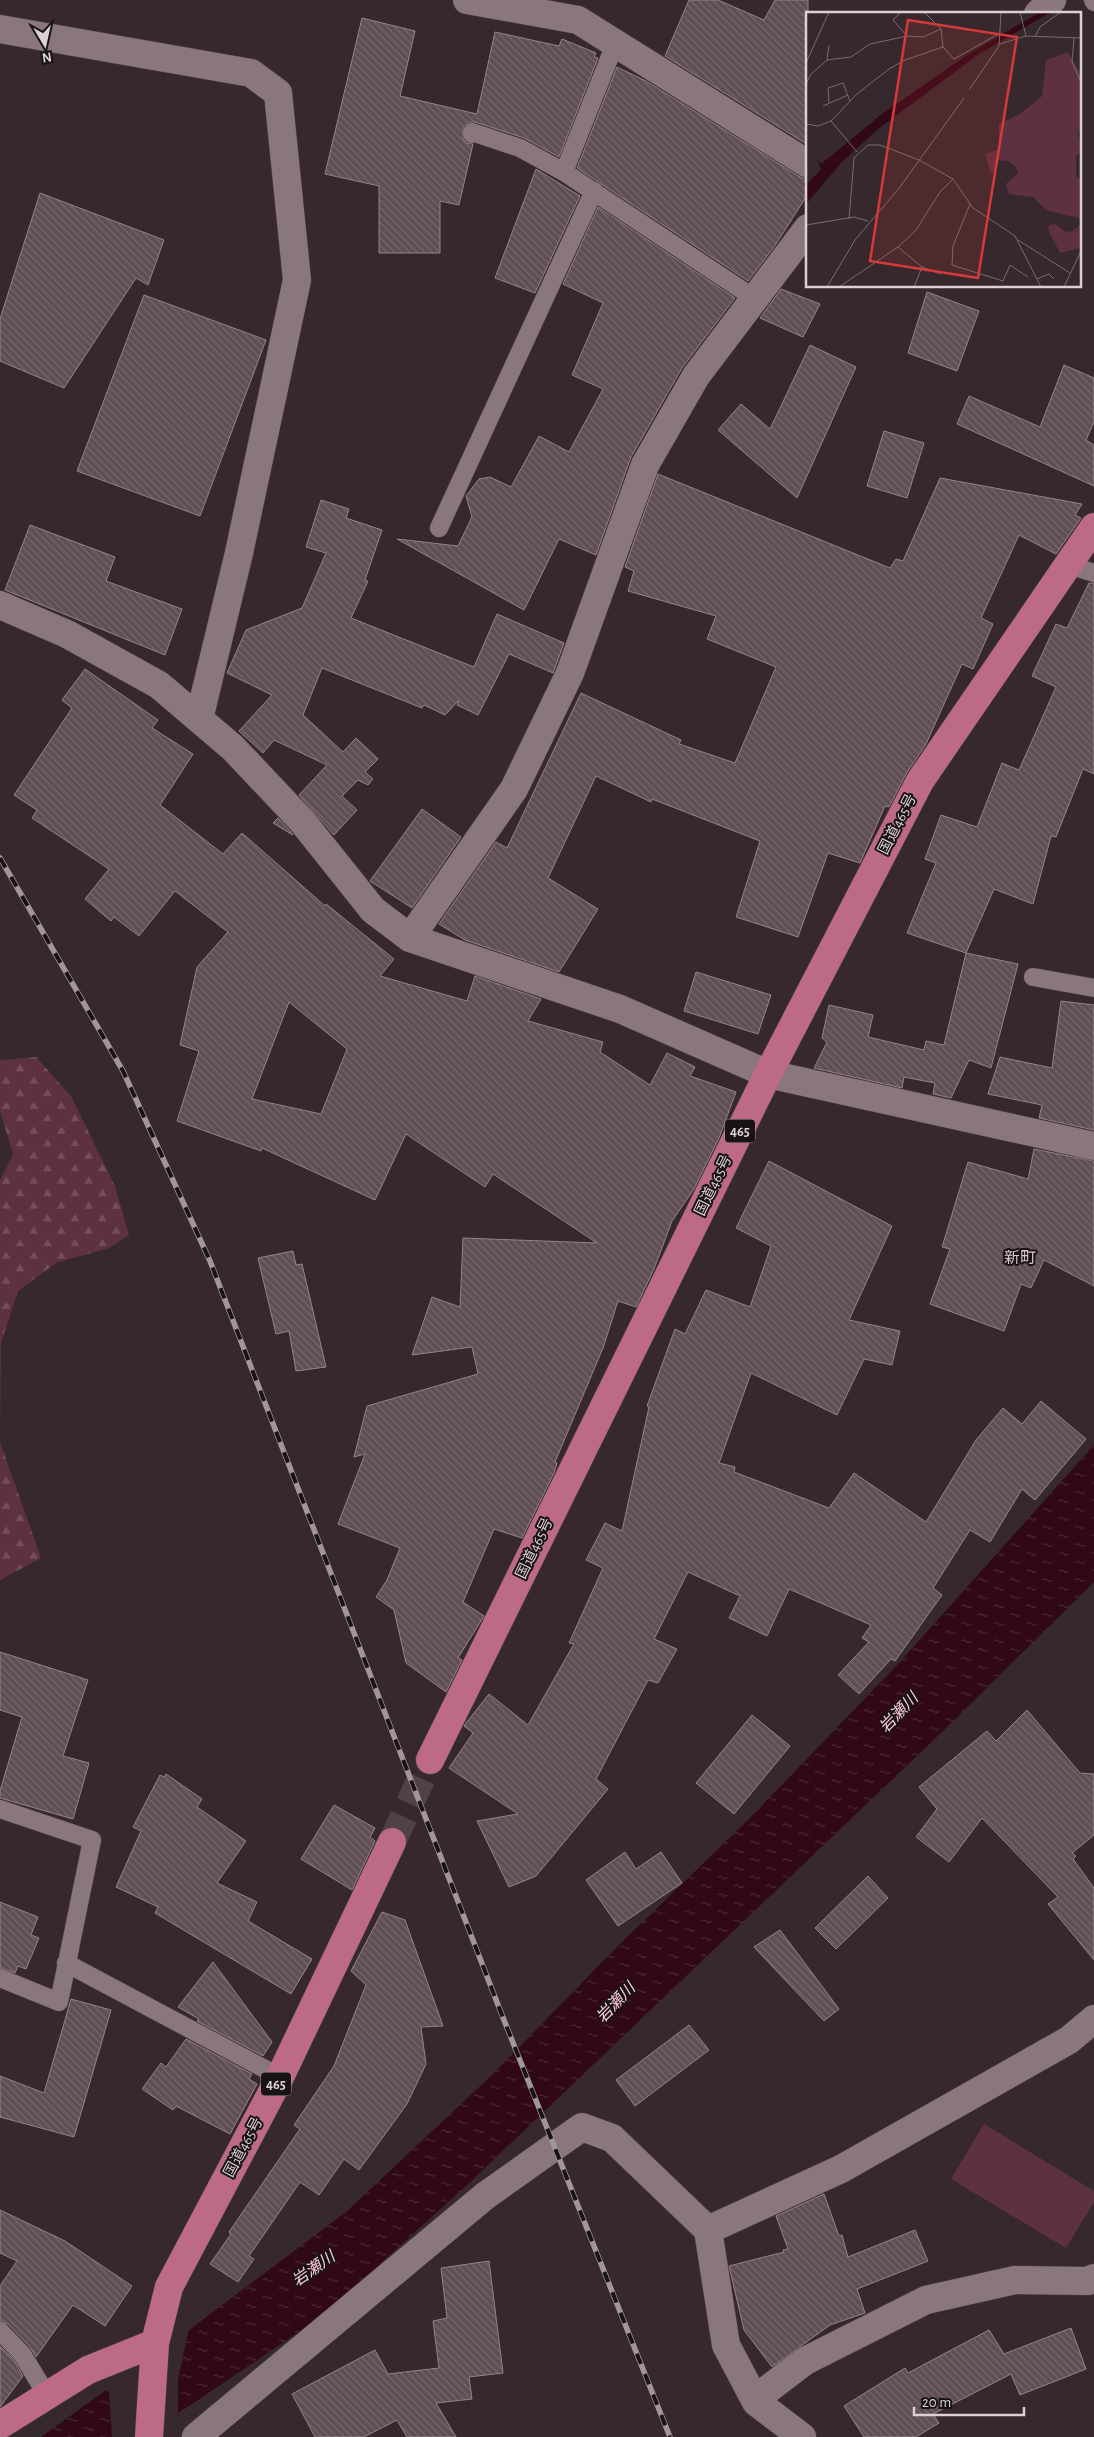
<svg xmlns="http://www.w3.org/2000/svg" width="1094" height="2437" font-family="'Alegreya Sans','Noto Sans JP',sans-serif">
  <style>
    .forest { fill: url(#forest-firs) }
    .garden { fill: #5d313f }
    .water { fill: url(#water-ripples) }
    .pier { fill: #36282c }
    .building { fill: url(#building-back-hatch); stroke: #958388; fill-rule: evenodd }
    .lines { fill: none; stroke-linecap: round; stroke-linejoin: round }
    .highway-tunnel { stroke: #4f4145; stroke-width: 28; stroke-dasharray: 28 14; stroke-linecap: butt }
    .lane-casing { stroke: #524649; stroke-width: 19 }
    .street-casing { stroke: #524649; stroke-width: 29 }
    .highway-casing { stroke: #524649; stroke-width: 29 }
    .lane { stroke: #89777c; stroke-width: 18 }
    .street { stroke: #89777c; stroke-width: 28 }
    .highway { stroke: #bc6a85; stroke-width: 28 }
    .rail-casing { stroke: #a19699; stroke-width: 5.5 }
    .rail { stroke: #191314; stroke-width: 4; stroke-dasharray: 11; stroke-linecap: butt }
    .labels { text-anchor: middle; stroke-width: 4; stroke-linejoin: round; paint-order: stroke }
    .shield { fill: #191314; stroke: #a1989a; stroke-width: 1 }
    .shield-label { font-size: 14px; font-weight: bold; fill: #dbd1d3 }
    .street-label { font-size: 15px; fill: #dbd1d3; stroke: #191314 }
    .neighbourhood-label { font-size: 16px; fill: #dac6cb; stroke: #191314 }
    .water-label { font-size: 16px; font-style: italic; fill: #fccad8; stroke: #191314 }
    .inset-road { fill: none; stroke: #786c6f; stroke-width: 1 }
    .view { fill: #d63939; fill-opacity: 0.15; stroke: #d63939; stroke-width: 2.5 }
    .inset-edge { fill: none; stroke: #dbd1d3; stroke-width: 2.5 }
  </style>
  <defs>
    <pattern id="forest-firs" width="22" height="20" patternUnits="userSpaceOnUse" patternTransform="scale(1.25)"><rect width="22" height="20" fill="#5d313f"/><path d="M5 1l3.5 6h-7zM16 11l3.5 6h-7z" fill="#744e5a"/></pattern>
    <pattern id="water-ripples" width="26" height="14" patternUnits="userSpaceOnUse" patternTransform="scale(1.25)"><rect width="26" height="14" fill="#300818"/><path d="M2 4q2-2 4 0t4 0M15 11q2-2 4 0t4 0" fill="none" stroke="#4d2b39"/></pattern>
    <pattern id="building-back-hatch" width="6" height="6" patternUnits="userSpaceOnUse" patternTransform="scale(1.25)"><rect width="6" height="6" fill="#5f4e53"/><path d="M-1 5l2 2M0 0l6 6M5-1l2 2" fill="none" stroke="#75666b"/></pattern>
  </defs>
  <rect width="100%" height="100%" fill="#36282c"/>
  <path class="forest" d="M36,1057L71,1096L115,1186L129,1235L109,1248L56,1263L18,1291L1,1343L0,1442L41,1558L0,1580V1180L13,1154L0,1111V1060Z"/>
  <path class="garden" d="M984,2124L1094,2191V2202L1066,2248L951,2179Z"/>
  <path class="water" d="M1094,1445V1582L941,1733L466,2186L320,2318L143,2437H41L193,2327L346,2212L491,2076L616,1948L752,1816L900,1662Z"/>
  <path class="pier" d="M189,2328L178,2380V2412L182,2414L147,2437H112L109,2392L103,2389Z"/>
  <path class="building" d="M689,0H718L764,20L775,0H808V145L665,56Z
    M362,18L415,31L400,96L477,114L495,32L559,46L562,39L596,53L594,57L598,58L559,157L524,138L475,122H470L463,127V139L467,143L473,144L459,205L440,201V253H379V186L325,174Z
    M617,67L646,81L800,177L808,180V194L774,247L748,281L577,168Z
    M536,169L580,196L535,293L495,278Z
    M40,193L164,240L148,285L136,278L64,388L0,361V319Z
    M598,207L735,298L682,368L631,457L596,555L559,539L524,610L397,539L458,546L472,517L466,496L479,479L490,477L511,487L539,436L569,452L603,389L572,375L603,303L563,284Z
    M781,289L820,304L803,337L760,318Z
    M927,292L979,311L957,371L908,353Z
    M144,295L266,340L200,516L77,471Z
    M810,345L856,367L797,498L718,430L741,404L770,429Z
    M1064,365L1094,378V422L1086,440L1094,445V486L957,424L969,396L1040,427Z
    M884,431L924,443L907,498L867,486Z
    M658,474L890,568L896,559L903,561L940,478L1082,504L1075,515L1081,518L1056,554L1019,535L981,618L993,624L973,669L962,664L926,744L906,774L889,807L885,806L860,863L828,853L798,937L736,917L760,841L652,799L651,802L596,776L548,878L598,909L559,972L465,940L439,924L496,842L507,848L581,693L681,740L679,744L735,763L776,667L707,639L716,616L628,591L634,571L625,567Z
    M321,500L349,509L346,518L382,530L365,580L368,581L351,618L474,667L497,614L564,643L553,673L509,654L478,715L457,705L459,700L445,715L424,705L422,708L322,668L303,715L343,752L356,738L378,759L365,772L373,779L368,785L358,780L342,796L357,810L334,835L299,795L327,765L274,740L263,753L239,731L272,695L227,673L246,630L302,608L326,553L306,547Z
    M30,525L115,557L106,581L182,609L165,655L5,590Z
    M1089,583H1094V774L1083,769L1056,837L1051,836L1033,904L994,889L966,953L907,933L936,863L925,859L941,815L977,827L1002,763L1019,770L1056,687L1032,676L1056,624L1067,628Z
    M85,669L158,720L152,728L193,754L160,805L223,854L242,833L325,906L326,904L394,959L380,976L467,1001L475,976L541,999L528,1021L603,1042L600,1052L650,1085L667,1053L695,1067L690,1076L736,1092L719,1138L694,1189L672,1221L654,1269L636,1307L618,1301L603,1348L555,1462L557,1463L554,1473L522,1538L494,1529L463,1602L484,1616L458,1658L462,1660L446,1692L406,1663L394,1610L376,1597L387,1580L400,1548L338,1524L365,1454L354,1457L367,1406L478,1374L472,1347L412,1355L432,1297L460,1307L463,1238L597,1243L493,1174L485,1187L406,1134L375,1200L262,1148L261,1151L177,1121L199,1051L180,1045L197,967L228,932L175,891L139,936L114,917L111,921L85,899L109,869L32,818L37,810L14,795L72,708L62,700ZM289,1002L347,1049L321,1114L252,1099Z
    M422,809L461,837L412,908L370,881Z
    M278,818L290,831L293,835L273,823Z
    M966,953L1018,964L991,1068L969,1060L951,1098L933,1094L935,1083L904,1077L902,1088L814,1068L827,1042L822,1038L829,1005L873,1015L868,1037L924,1050L926,1041L944,1045Z
    M696,972L771,995L758,1034L684,1011Z
    M1061,1001L1094,1005V1130L1039,1118L1042,1105L988,1094L1000,1057L1052,1068Z
    M1034,1149L1094,1161V1286L1044,1260L1031,1288L1021,1284L1004,1331L930,1304L950,1249L942,1247L968,1162L1028,1179Z
    M769,1161L892,1226L849,1320L900,1331L892,1365L864,1359L837,1415L751,1373L719,1463L735,1467L734,1472L829,1508L854,1473L926,1522L976,1440L1003,1408L1022,1424L1041,1401L1086,1439L1035,1500L1022,1489L990,1542L970,1530L933,1588L942,1595L895,1661L891,1659L859,1694L838,1675L869,1642L862,1638L871,1625L789,1589L767,1636L729,1618L740,1596L688,1572L654,1639L677,1649L658,1683L648,1680L596,1779L608,1789L536,1876L509,1887L477,1821L518,1814L449,1768L473,1733L464,1726L466,1723L489,1694L528,1725L574,1644L569,1643L603,1568L586,1560L605,1523L622,1531L649,1407L647,1406L675,1329L685,1334L706,1290L750,1307L771,1246L736,1228Z
    M293,1251L296,1265L302,1264L326,1367L296,1371L289,1331L276,1334L258,1258Z
    M0,1652L88,1680L63,1756L89,1763L73,1819L0,1798V1791L22,1717L0,1710Z
    M1027,1710L1080,1773L1094,1774V1835L1072,1853L1076,1856L1073,1859L1094,1888V1960L1048,1904L1058,1897L982,1818L949,1862L916,1837L937,1809L919,1787L987,1731L996,1741Z
    M752,1715L790,1746L734,1814L696,1783Z
    M166,1774L202,1799L197,1807L246,1841L217,1883L257,1902L248,1921L312,1959L291,1994L155,1913L158,1907L116,1887L141,1831L133,1827L160,1775L164,1777Z
    M334,1805L375,1828L370,1837L375,1841L352,1890L301,1859Z
    M625,1852L636,1869L661,1852L682,1883L618,1926L586,1880Z
    M868,1876L888,1898L836,1949L815,1928Z
    M0,1902L38,1917L31,1935L39,1938L26,1969L18,1966L15,1973L0,1968Z
    M382,1912L405,1920L443,2026L421,2027L426,2064L407,2104L359,2170L344,2159L319,2195L300,2182L249,2256L254,2259L238,2282L210,2264L231,2234L229,2232L300,2129L294,2125L334,2066L366,1985L351,1971Z
    M780,1930L839,2009L824,2021L754,1947Z
    M213,1962L272,2042L263,2056L197,2021L199,2019L178,2007Z
    M71,1999L111,2010L74,2137L0,2117V2076L44,2093Z
    M689,2025L709,2050L635,2106L616,2080Z
    M186,2039L252,2074L249,2079L257,2084L230,2134L176,2106L173,2110L142,2089L161,2063L166,2067Z
    M824,2194L839,2236L842,2235L848,2257L915,2230L928,2261L857,2289L865,2313L830,2325L772,2367L744,2330L729,2266L784,2252L783,2250L788,2249L776,2216Z
    M0,2210L65,2241L132,2286L105,2326L73,2305L36,2357L30,2347L8,2324L0,2321V2286L17,2261L0,2253Z
    M489,2261L503,2373L469,2377L472,2399L436,2403L456,2437H407L397,2420L364,2437H315L292,2394L375,2350L388,2374L439,2368L433,2321L447,2318L441,2268Z
    M1071,2328L1086,2369L1020,2395L1011,2374L933,2414L939,2423L916,2437H864L844,2406L905,2368L908,2373L989,2330L1004,2354Z
    M0,2346L14,2360L23,2376L0,2407Z"/>
  <g class="lines">
    <path class="highway-tunnel" d="M392,1842L430,1760"/>
    <g class="lane-casing">
      <path id="lane" d="M1093,0L1094,2
        M472,134V132L520,148L564,172L754,298
        M564,172L615,44
        M439,528L594,191
        M1068,565L1094,573
        M1033,977L1094,988
        M0,1809L92,1840L59,2002L0,1978
        M66,1963L280,2077
        M0,2331L22,2354L48,2397"/>
    </g>
    <g class="street-casing">
      <path id="street" d="M467,0L578,20L808,164
        M1038,14L1052,0
        M0,29L251,73L278,93L297,280L239,553L199,719
        M0,605L67,634L159,685L233,748L302,821L373,910L410,938L620,1009L768,1074L1094,1146
        M410,938L514,789L570,673L645,465L696,376L808,228
        M708,2230L841,2169L1069,2040L1094,2019
        M755,2399L805,2361L926,2300L1015,2280L1088,2281L1094,2278
        M196,2437L485,2196L582,2127L612,2138L708,2230L726,2345L756,2402L802,2437"/>
    </g>
    <g class="highway-casing">
      <path id="highway" d="M430,1760L768,1074L920,781L1094,527
        M0,2425L88,2370L155,2343
        M149,2437L155,2343L169,2287L280,2077L392,1842"/>
    </g>
    <use href="#lane" class="lane"/>
    <use href="#street" class="street"/>
    <use href="#highway" class="highway"/>
    <g class="rail-casing">
      <path id="rail" d="M0,858L123,1071L210,1261L500,2010L670,2437"/>
    </g>
    <use href="#rail" class="rail"/>
  </g>
  <g class="labels">
    <g class="shield">
      <rect x="725" y="1119.5" width="30" height="23" rx="4"/>
      <rect x="261" y="2072.5" width="30" height="23" rx="4"/>
    </g>
    <g class="shield-label">
      <text x="740" y="1136">465</text>
      <text x="276" y="2089">465</text>
    </g>
    <g class="street-label">
      <text transform="translate(897 824) rotate(-63)" y="5">国道465号</text>
      <text transform="translate(713 1185) rotate(-64)" y="5">国道465号</text>
      <text transform="translate(534 1548) rotate(-64)" y="5">国道465号</text>
      <text transform="translate(243 2147) rotate(-62)" y="5">国道465号</text>
    </g>
    <g class="neighbourhood-label">
      <text x="1020" y="1263">新町</text>
    </g>
    <g class="water-label">
      <text transform="translate(898 1712) rotate(-46)" y="6">岩瀬川</text>
      <text transform="translate(615 2002) rotate(-46)" y="6">岩瀬川</text>
      <text transform="translate(313 2268) rotate(-35)" y="6">岩瀬川</text>
    </g>
  </g>
  <g transform="translate(806 12)">
    <rect width="275" height="275" fill="#36282c"/>
    <path d="M262,40L275,62V115L272,121L275,140L270,144V164L275,169V211L273,206L240,198L227,185L203,182L200,172L212,161L210,155L202,149L192,148L190,162L185,161L179,142L191,138L193,134V112L214,102L236,84L240,48ZM248,211L260,220L267,219L275,212V236L254,241L243,220L242,214Z" fill="#5d313f"/>
    <path d="M234,0H245L173,42L72,117L37,149L0,192V172L15,158L11,147L15,152L76,102L161,43Z" fill="#300818"/>
    <path class="inset-road" d="M95,0L87,8L101,24M118,0L135,17L137,35L148,47L194,21M214,0L220,24M229,25L234,15L255,0M268,26L266,50L275,70M194,32L220,24L275,26M21,48L23,33M0,51L23,0M275,71V88M0,72L5,62L21,48L45,45L64,32L101,24L117,25L135,17M163,78L193,34L195,0M23,91L22,76L37,71L44,89M17,94L42,83M25,109L51,140M0,112L12,114L25,109L51,82L83,57L99,48L137,35M164,192L147,234L146,253L197,269L204,253L222,265M43,207L48,146L62,133H74L113,148L147,167L167,196L209,224L235,275M0,213L48,205L62,209M212,228L264,261M92,235L116,255L135,262M231,267L243,262L248,267M21,275L49,228L94,175L158,86M33,275L92,235L110,218L134,180L147,167M108,275L116,255M258,275L275,239"/>
    <path class="view" d="M102,8L211,25L172,266L64,249Z"/>
    <rect width="275" height="275" class="inset-edge"/>
  </g>
  <g transform="translate(45 45) rotate(171)" stroke="#191314" stroke-width="4" paint-order="stroke">
  <path d="M0-4L9 19L0 12L-9 19Z" fill="#dbd1d3"/>
  <text y="-8" font-size="14" font-weight="bold" text-anchor="middle" fill="#dbd1d3">N</text>
  </g>
  <path d="M914 2407v8h110v-8" fill="none" stroke="#dbd1d3" stroke-width="2.5"/>
  <text x="922" y="2407" font-size="15" fill="#dbd1d3" stroke="#191314" stroke-width="4" paint-order="stroke">20 m</text>
</svg>
